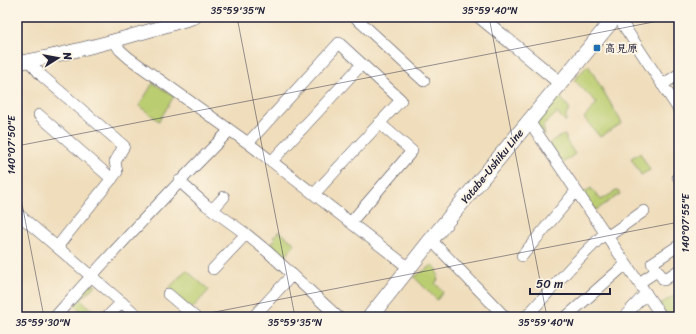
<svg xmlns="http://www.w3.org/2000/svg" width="696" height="334" font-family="Sriracha,'Klee One',sans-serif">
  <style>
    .green { fill: #bbcd71; stroke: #6e7856 }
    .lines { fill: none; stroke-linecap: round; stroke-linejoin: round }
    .minor-casing { stroke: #413e4e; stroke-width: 12 }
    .tertiary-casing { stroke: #413e4e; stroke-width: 14 }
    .secondary-casing { stroke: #413e4e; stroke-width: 16 }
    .minor { stroke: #fff; stroke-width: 11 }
    .tertiary { stroke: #fff; stroke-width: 13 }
    .secondary { stroke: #fff; stroke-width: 15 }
    .ticks { fill: none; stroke: #22223b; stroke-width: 1; stroke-opacity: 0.45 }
    .poi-dot { fill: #1f6fb2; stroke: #fcf5e5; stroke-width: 1.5 }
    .labels { text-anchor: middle; stroke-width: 4; stroke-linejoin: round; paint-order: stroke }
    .poi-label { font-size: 11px; font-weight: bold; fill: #22223b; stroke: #fcf5e5; text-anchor: start }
    .street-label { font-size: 11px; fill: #22223b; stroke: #fcf5e5 }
    .neatline { fill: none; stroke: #22223b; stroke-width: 1.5 }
    .ticks-label { font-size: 10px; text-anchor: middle; fill: #22223b }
  </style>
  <rect width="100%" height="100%" fill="#fcf5e5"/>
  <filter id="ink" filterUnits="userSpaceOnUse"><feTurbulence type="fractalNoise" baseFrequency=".025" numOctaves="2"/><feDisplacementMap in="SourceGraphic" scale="8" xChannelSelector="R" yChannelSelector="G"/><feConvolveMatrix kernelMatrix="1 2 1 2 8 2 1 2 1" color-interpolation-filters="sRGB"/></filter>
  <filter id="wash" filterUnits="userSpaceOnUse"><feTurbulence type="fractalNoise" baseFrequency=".012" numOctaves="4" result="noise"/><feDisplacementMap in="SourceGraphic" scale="16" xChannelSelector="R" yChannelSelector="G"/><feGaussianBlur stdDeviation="0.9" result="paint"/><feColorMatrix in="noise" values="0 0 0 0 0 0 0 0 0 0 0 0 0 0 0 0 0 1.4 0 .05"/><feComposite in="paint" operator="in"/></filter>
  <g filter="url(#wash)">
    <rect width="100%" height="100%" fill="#efddbb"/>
    <path class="green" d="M588,65L622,123L600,137L584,118L597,103L574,80Z
      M153,83L174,96L159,121L139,106Z
      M560,97L570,109L566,115V122L557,113L543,126L545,135L536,125L539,120Z
      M565,135L567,142L575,154L563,163L549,145C551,139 559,137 565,135Z
      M640,153L650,170L641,175L631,158Z
      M591,188L601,200L618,190L620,194L596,210L583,193Z
      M279,231L295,244L283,260L268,248L275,240L273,237Z
      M433,265L438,270L436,272L439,275L437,277L438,280L435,283L443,292L437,300L414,277Z
      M186,270L209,290L191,310L169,288Z
      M92,283L95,285L81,300L101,317H75L80,310L73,304Z
      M679,293V314L674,317H668L660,304Z"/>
  </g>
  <g filter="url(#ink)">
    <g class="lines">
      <g class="minor-casing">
        <path id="minor" d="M355,17L424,81
          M618,17L679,110
          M114,41L120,50L129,58L248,143L409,268
          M29,61L42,76L124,146L115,162L117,172L57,247
          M662,85L679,74
          M39,115L112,179
          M529,121L662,317
          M248,143L339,43L401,100L314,194
          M272,161L362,64
          M678,177L679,176
          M179,181L206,205L246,234L268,252L338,317
          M213,209L224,197
          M17,213L139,317
          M351,222L412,151L379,123
          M607,237L644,211
          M431,240L505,317
          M679,248L678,246L652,263L664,280L679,270
          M522,256L576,191
          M213,269L246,234
          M639,283L657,271
          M168,294L195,317
          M255,315L292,275
          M55,317C111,253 170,191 230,130
          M107,317L122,302
          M526,317L571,267L605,233
          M566,317L626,264
          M624,317L646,293"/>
      </g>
      <g class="tertiary-casing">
        <path id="tertiary" d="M480,17L560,83
          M17,63C78,52 136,35 195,17"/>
      </g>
      <g class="secondary-casing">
        <path id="secondary" d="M370,317L431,240L615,17"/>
      </g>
      <use href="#minor" class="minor"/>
      <use href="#tertiary" class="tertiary"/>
      <use href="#secondary" class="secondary"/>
    </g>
  </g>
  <path class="ticks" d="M237,17L295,317M489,17L547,317M17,146L679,17M17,178L44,317M189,317L679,222"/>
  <rect class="poi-dot" x="593" y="44" width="8" height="8" rx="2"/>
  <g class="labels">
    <g class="poi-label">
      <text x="605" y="52">高見原</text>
    </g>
    <g class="street-label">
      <text transform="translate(492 166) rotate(-51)" y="4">Yatabe-Ushiku Line</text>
    </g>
  </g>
  <rect width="696" height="334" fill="none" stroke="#fcf5e5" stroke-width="44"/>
  <g transform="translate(58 58) rotate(79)" stroke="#fcf5e5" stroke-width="3" paint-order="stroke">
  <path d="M0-3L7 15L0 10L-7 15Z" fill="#22223b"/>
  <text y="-6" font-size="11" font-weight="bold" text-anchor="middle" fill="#22223b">N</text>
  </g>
  <path d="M530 288v6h80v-6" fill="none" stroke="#22223b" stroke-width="2"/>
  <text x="536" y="288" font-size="12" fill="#22223b" stroke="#fcf5e5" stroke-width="3" paint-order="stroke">50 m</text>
  <rect x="22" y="22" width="652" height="290" class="neatline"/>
  <g class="ticks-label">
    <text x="238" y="14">35°59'35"N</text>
    <text x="490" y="14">35°59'40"N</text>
    <text transform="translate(11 145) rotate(-90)" y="4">140°07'50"E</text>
    <text transform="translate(685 223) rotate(-90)" y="4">140°07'55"E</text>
    <text x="43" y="326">35°59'30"N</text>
    <text x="295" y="326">35°59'35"N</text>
    <text x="546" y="326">35°59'40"N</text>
  </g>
</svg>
